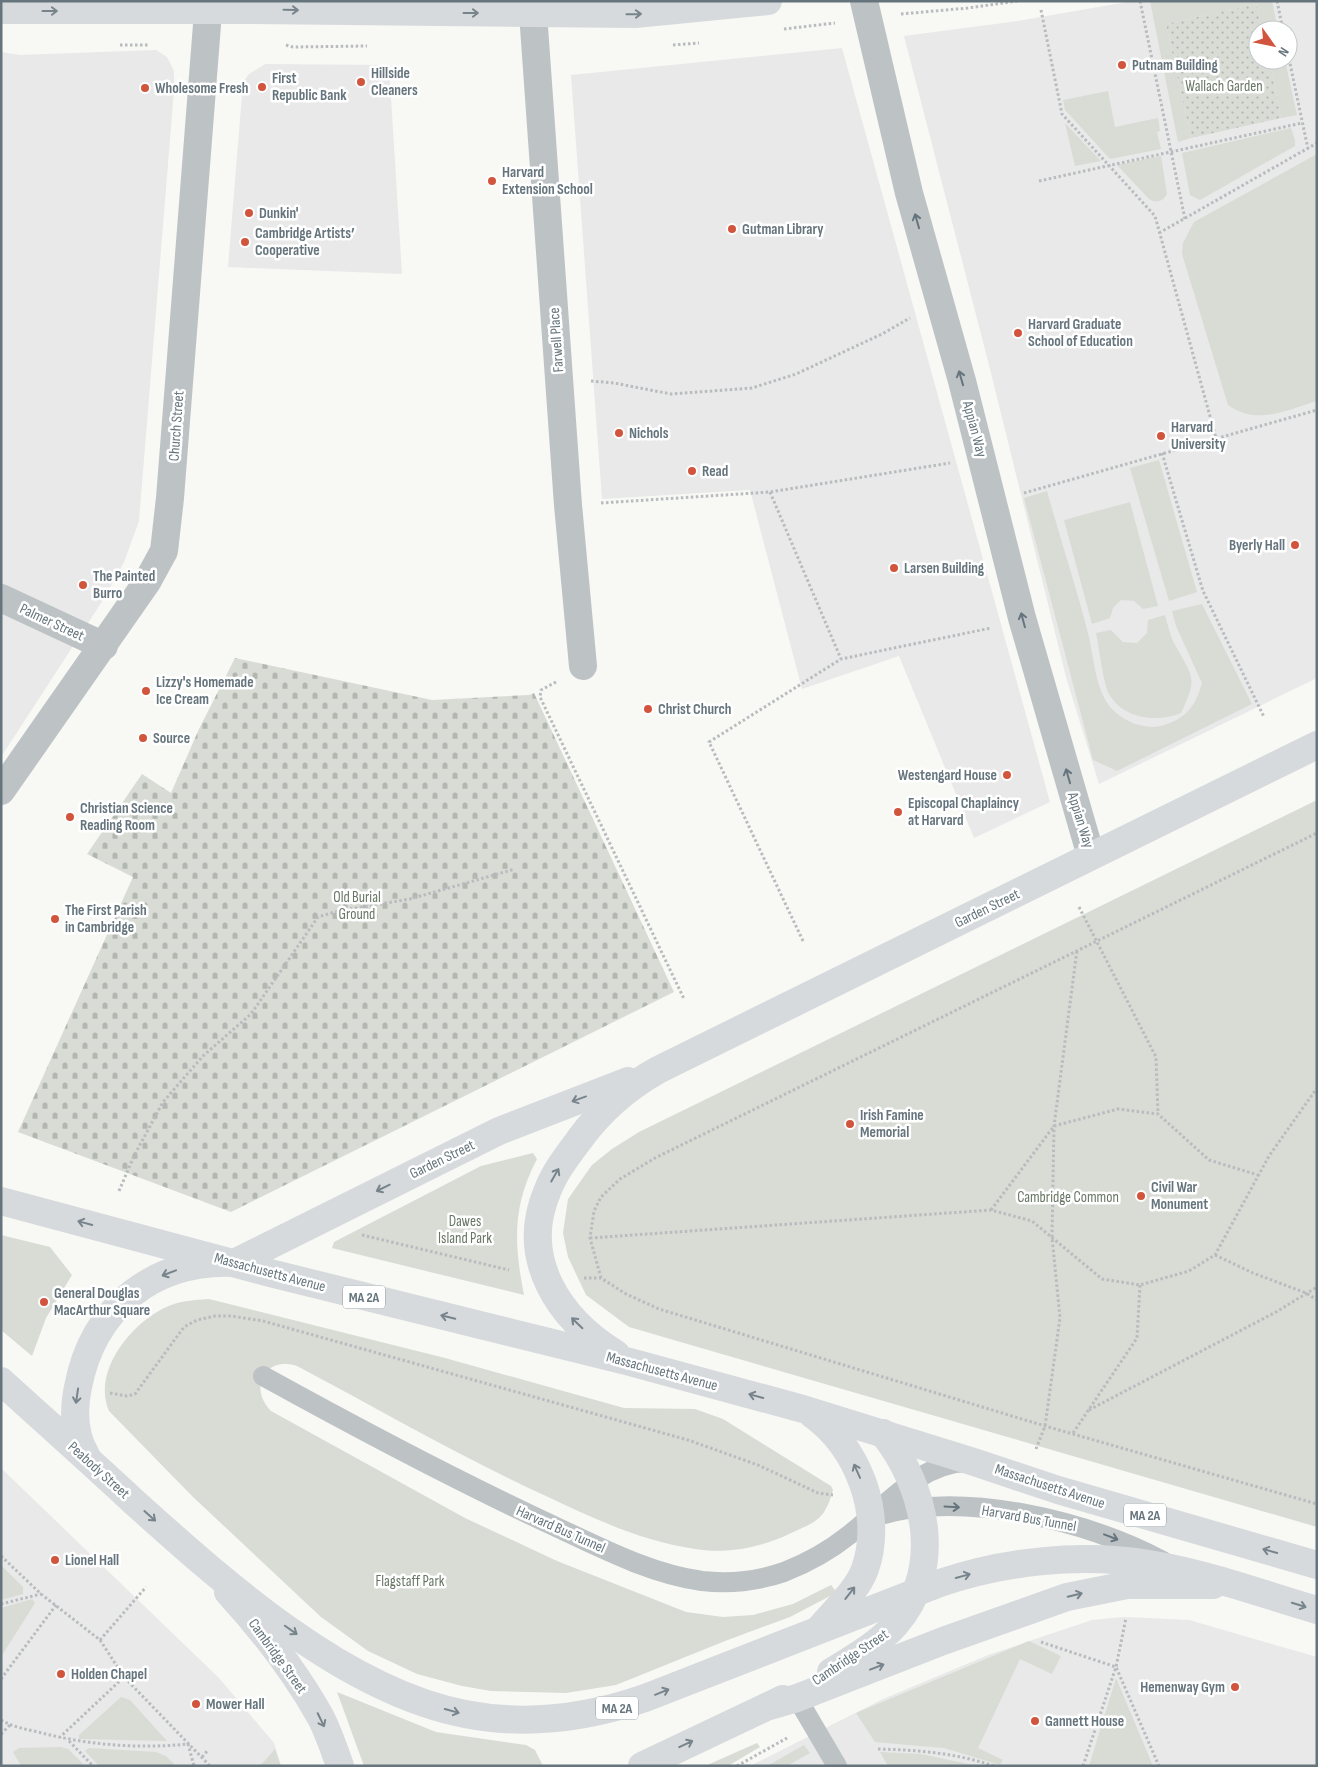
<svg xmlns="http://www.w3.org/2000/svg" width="1318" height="1767" font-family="'Sofia Sans Condensed',sans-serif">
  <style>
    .built { fill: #e9e9e9; fill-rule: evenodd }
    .green { fill: #d8dcd5 }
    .cemetery { fill: url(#cemetery-stones) }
    .garden { fill: url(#garden-dots) }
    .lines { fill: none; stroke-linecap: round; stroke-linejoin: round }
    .path { stroke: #b8bcbe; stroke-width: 3; stroke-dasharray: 2.5 2.5; stroke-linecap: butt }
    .service { stroke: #bdc2c5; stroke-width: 20 }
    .minor { stroke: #bdc2c5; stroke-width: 28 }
    .secondary { stroke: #d6dadd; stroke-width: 28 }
    .primary { stroke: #d6dadd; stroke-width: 28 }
    .oneway { stroke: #77848b }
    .oneway2 { stroke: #66757d }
    .poi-dot { fill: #d1543c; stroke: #fff; stroke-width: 2 }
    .labels { text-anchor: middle; stroke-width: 5; stroke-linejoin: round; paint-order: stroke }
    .shield { fill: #fff; stroke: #949ea4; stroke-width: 1 }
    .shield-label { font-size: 14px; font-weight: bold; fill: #66757d }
    .poi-label { font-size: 15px; font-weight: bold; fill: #66757d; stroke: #fff; text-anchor: start }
    .park-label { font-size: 15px; fill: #687664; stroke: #fff }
    .street-label { font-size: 15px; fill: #66757d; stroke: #fff }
  </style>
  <defs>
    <pattern id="cemetery-stones" width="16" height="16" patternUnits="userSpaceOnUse" patternTransform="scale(1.25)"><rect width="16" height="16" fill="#d8dcd5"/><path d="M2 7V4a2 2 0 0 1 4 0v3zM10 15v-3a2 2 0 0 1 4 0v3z" fill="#b3b7b2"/></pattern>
    <pattern id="garden-dots" width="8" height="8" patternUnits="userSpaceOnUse" patternTransform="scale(1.25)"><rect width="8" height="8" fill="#d8dcd5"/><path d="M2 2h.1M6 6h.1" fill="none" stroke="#b3b7b2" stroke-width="1.8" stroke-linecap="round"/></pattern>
  </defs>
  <rect width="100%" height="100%" fill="#f8f8f5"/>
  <path class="built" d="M1133,1H1317V678L1099,784L1066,677L990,369L904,36L1018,21ZM1258,30H1288V60H1258Z
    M842,48L1050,802L974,838L899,656L802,689L750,490L602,499L571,75Z
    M156,50L167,57L174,71V90L139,521L124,562L103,600L1,757V52L20,55Z
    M265,64L389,65L402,274L228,267L243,82L249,74Z
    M1,1468L219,1678L274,1743L281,1766H1Z
    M1124,1617L1189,1620L1317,1657V1766H750L883,1699L988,1655L1092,1620Z"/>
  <path class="green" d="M1150,1H1272L1278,30H1262L1256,4L1166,24L1191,138L1178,142Z
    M1269,60H1285L1297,115L1281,118Z
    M1108,91L1115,127L1158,118L1160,131L1157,132L1161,149L1110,159L1065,110L1063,100Z
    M1065,123L1101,161L1075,166Z
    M1291,128L1295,140V146L1200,200L1190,195L1182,153Z
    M1317,154V401C1286,410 1257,426 1228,405L1182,254L1183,243L1194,222Z
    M1161,156L1167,194C1163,201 1157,204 1149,199L1117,165Z
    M1159,460L1197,592L1169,601L1130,468Z
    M1047,491C1060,538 1076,586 1088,633C1094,657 1095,691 1112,709C1124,722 1147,731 1164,725C1187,718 1196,705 1202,683L1176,626L1172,611L1202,604L1252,704L1117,771L1093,760L1024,498Z
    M1130,502L1158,606L1143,609L1134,601L1121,600L1113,608L1110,618L1092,624L1064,520Z
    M1165,615C1168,625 1170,636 1175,645C1193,677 1198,677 1181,713C1157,723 1123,719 1109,694C1103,683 1099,646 1096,633L1111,630L1123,642L1137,643L1147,633L1148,620Z
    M1317,800V1527L629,1327L586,1295L568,1257L563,1233L568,1199L592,1165L612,1149L639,1132Z
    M533,1153L537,1159C512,1207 514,1243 524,1295L332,1248L334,1242L481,1166Z
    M1,1235L50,1247L72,1275L46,1318L32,1356L1,1330Z
    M209,1299L445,1358L624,1408L695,1409L723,1419L831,1486L833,1490C824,1522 816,1521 787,1535C759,1548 726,1554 695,1549C641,1541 595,1519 546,1496C461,1457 380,1410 297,1366C265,1356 248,1387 271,1411L465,1518L557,1561L686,1612L723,1617L753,1615L793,1604L831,1585L835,1590L832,1595L790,1617L725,1641L616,1685L566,1693L491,1691L462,1686L417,1674L368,1651L321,1617L192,1496L109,1411C92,1372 130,1325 164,1308C178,1301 193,1300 209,1299Z
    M1,1565L23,1587V1594L1,1600Z
    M32,1599L35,1603L1,1657V1608Z
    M1029,1641L1061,1656L1052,1674L1020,1659L978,1748L1003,1760L1000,1765L944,1748L875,1742L856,1713Z
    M1116,1678L1153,1766H1089Z
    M337,1692L436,1732L526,1745L535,1750L543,1766H364Z
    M121,1697L130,1700L167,1741L79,1739V1735Z
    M757,1743L760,1747L728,1766H705Z
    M804,1745L810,1753L787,1766H767Z
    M61,1747L68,1749L85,1766H21L13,1752L19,1748Z
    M89,1748L156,1752L166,1756L176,1766H99L85,1751Z
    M275,1749L281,1766H260Z
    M880,1752L921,1754L978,1766H888Z"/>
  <path class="cemetery" d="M235,658L432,700L529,695L534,693L674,992L231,1212L18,1132L133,877L87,854L142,774L171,793L199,729Z"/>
  <path class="garden" d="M1256,4L1262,30H1258V60H1269L1281,118L1191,138L1166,24Z"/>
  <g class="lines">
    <path class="path" d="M1140,1L1185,219
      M1277,1L1283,30
      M1041,10L1062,114L1155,216L1216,438
      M901,14L968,8L1017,1
      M784,29L835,23
      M120,45H148
      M286,45L293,47L367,46
      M673,45L699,43
      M1288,54L1308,149
      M1039,181L1302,123
      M1159,233L1317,143
      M591,381L614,383L671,394L752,388L796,374L882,334L910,318
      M1162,453L1203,591L1264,717
      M770,492L841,659
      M1024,493L1317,410
      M601,503L770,492L950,463
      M556,682L541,690L540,697L684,999
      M1079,907L1156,1057L1158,1114
      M803,941L709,742L841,659L991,628
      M119,1191L134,1156L163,1102L203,1056L251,1014L318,917L338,911L410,899L515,869
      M991,1210L1054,1126L1118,1109L1158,1114L1209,1160L1258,1175
      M362,1235L509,1270
      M590,1238L991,1210L1032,1221L1102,1279L1140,1285L1189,1271L1215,1255L1269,1156L1317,1088
      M1215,1255L1253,1273L1306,1293L1317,1300
      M584,1278H601L626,1294L659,1309L1045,1426L1317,1504
      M601,1278L590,1238L594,1211L601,1197L620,1179L655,1158L1317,833
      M110,1393L127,1396L135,1394L184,1327L197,1320L215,1316H231L263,1321L688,1440L758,1465L818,1493L833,1495
      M1089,1410L1276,1312L1317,1287
      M1073,1433L1137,1338L1140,1285
      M1036,1449L1045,1426L1060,1318L1052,1237L1054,1126L1077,950
      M1,1556L41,1594L100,1640L124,1677L210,1766
      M1,1604L41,1594
      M100,1640L146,1587
      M1041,1642L1116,1667L1159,1766
      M1,1679L56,1605
      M1,1720C13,1727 25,1729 38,1732C87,1745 137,1749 188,1744L194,1766
      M1,1734L10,1725
      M59,1738L124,1677
      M69,1741L93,1766
      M878,1749C918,1750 956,1753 994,1766
      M202,1757L208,1750
      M737,1766L787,1738
      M1083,1766L1116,1667L1126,1618"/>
    <path class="service" d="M263,1376C359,1429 455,1480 554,1526C601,1548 651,1574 702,1581C729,1584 758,1581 784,1572C807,1563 829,1551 849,1535C884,1508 919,1463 967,1462
      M877,1516C962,1490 1085,1520 1163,1561
      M797,1698L837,1766"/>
    <path class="minor" d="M864,1L909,193L962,381L1022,618L1091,856
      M533,13L568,505L583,666
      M1,598L104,646
      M1,791L147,582L164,551L170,498L208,12"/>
    <path class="secondary" d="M1,10H254L635,14L768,1
      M228,1592C262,1629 295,1672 320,1716C328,1731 334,1749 340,1766
      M831,1672C854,1658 878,1644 895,1625C945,1568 926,1487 883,1433
      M766,1707L797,1698L943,1641L1067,1597L1127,1585H1213
      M642,1766L783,1699"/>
    <path class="primary" d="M1,1201L274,1274L630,1362L803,1409L974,1462L1058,1490L1317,1565
      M616,1354C559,1319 519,1259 547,1192C554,1173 567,1156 579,1140C600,1111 626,1088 658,1070L1317,745
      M1,1381C45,1421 90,1461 134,1502C223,1582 344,1691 465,1714C526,1726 587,1718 645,1698L940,1583C1006,1561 1079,1553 1149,1564C1206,1573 1262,1594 1317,1610
      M812,1414C858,1447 884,1514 865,1569C857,1591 836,1609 821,1627
      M87,1457C74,1436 73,1411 78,1387C93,1308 153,1260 234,1263L499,1131L628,1081"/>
  </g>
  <defs><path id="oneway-shaft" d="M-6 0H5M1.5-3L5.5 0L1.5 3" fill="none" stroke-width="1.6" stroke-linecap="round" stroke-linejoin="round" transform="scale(1.25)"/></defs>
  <g class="oneway">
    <use href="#oneway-shaft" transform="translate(291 10) rotate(1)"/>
    <use href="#oneway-shaft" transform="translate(50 11)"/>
    <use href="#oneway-shaft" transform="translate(471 13)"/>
    <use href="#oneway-shaft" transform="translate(634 14) rotate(-1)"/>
    <use href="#oneway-shaft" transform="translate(579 1099) rotate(160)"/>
    <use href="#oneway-shaft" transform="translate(555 1175) rotate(-60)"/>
    <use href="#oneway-shaft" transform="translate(383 1188) rotate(154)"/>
    <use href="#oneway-shaft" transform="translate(85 1223) rotate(-165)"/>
    <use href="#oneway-shaft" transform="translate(169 1273) rotate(159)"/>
    <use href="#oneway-shaft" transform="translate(448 1317) rotate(-166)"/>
    <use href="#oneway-shaft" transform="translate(577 1323) rotate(-136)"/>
    <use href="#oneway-shaft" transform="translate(77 1396) rotate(98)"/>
    <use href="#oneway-shaft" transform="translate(756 1396) rotate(-165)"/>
    <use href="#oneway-shaft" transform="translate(857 1471) rotate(-114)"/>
    <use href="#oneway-shaft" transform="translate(150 1516) rotate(42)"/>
    <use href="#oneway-shaft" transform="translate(1270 1551) rotate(-164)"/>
    <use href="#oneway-shaft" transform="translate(963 1576) rotate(-15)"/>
    <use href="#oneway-shaft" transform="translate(850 1593) rotate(-52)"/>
    <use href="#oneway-shaft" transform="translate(1075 1595) rotate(-13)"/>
    <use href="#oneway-shaft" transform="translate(1299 1605) rotate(17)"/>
    <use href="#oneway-shaft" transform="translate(291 1630) rotate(35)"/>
    <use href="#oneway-shaft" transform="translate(877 1667) rotate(-21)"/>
    <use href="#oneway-shaft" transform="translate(662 1692) rotate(-22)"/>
    <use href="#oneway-shaft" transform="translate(452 1711) rotate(15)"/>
    <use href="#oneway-shaft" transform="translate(321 1720) rotate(64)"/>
    <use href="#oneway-shaft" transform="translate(686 1744) rotate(-25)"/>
  </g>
  <g class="oneway2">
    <use href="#oneway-shaft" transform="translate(917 221) rotate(-106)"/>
    <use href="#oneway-shaft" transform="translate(961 378) rotate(-106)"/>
    <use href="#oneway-shaft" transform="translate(1023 620) rotate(-105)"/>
    <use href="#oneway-shaft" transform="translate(1068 776) rotate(-106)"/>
    <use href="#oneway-shaft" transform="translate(952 1507) rotate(3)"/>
    <use href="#oneway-shaft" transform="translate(1111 1537) rotate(21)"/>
  </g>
  <g class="poi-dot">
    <circle cx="1122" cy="65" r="5"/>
    <circle cx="361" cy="82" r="5"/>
    <circle cx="262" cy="87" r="5"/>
    <circle cx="145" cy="88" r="5"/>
    <circle cx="492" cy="181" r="5"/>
    <circle cx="249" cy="213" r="5"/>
    <circle cx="732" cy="229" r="5"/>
    <circle cx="245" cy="242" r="5"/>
    <circle cx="1018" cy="333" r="5"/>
    <circle cx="619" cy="433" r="5"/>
    <circle cx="1161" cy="436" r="5"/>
    <circle cx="692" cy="471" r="5"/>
    <circle cx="1295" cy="545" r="5"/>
    <circle cx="894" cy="568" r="5"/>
    <circle cx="83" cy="585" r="5"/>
    <circle cx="146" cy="691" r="5"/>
    <circle cx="648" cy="709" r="5"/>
    <circle cx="143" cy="738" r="5"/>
    <circle cx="1007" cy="775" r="5"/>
    <circle cx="898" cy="812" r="5"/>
    <circle cx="70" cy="817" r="5"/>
    <circle cx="55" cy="919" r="5"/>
    <circle cx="850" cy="1124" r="5"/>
    <circle cx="1141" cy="1196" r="5"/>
    <circle cx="44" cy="1302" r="5"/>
    <circle cx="55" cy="1560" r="5"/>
    <circle cx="61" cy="1674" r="5"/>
    <circle cx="1235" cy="1687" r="5"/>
    <circle cx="196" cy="1704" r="5"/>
    <circle cx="1035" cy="1721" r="5"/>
  </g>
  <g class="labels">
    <g class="shield">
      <rect x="343" y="1285.5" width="42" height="23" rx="4"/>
      <rect x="1124" y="1503.5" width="42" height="23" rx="4"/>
      <rect x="596" y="1696.5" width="42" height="23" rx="4"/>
    </g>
    <g class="shield-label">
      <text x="364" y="1302">MA 2A</text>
      <text x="1145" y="1520">MA 2A</text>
      <text x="617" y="1713">MA 2A</text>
    </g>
    <g class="poi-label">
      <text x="1132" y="70">Putnam Building</text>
      <text x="371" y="78">Hillside<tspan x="371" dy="17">Cleaners</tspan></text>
      <text x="272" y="83">First<tspan x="272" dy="17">Republic Bank</tspan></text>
      <text x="155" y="93">Wholesome Fresh</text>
      <text x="502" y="177">Harvard<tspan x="502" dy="17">Extension School</tspan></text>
      <text x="259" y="218">Dunkin'</text>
      <text x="742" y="234">Gutman Library</text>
      <text x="255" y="238">Cambridge Artists’<tspan x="255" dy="17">Cooperative</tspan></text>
      <text x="1028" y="329">Harvard Graduate<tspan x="1028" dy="17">School of Education</tspan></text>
      <text x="1171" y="432">Harvard<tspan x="1171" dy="17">University</tspan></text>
      <text x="629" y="438">Nichols</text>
      <text x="702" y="476">Read</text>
      <text x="1285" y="550" text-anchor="end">Byerly Hall</text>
      <text x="904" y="573">Larsen Building</text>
      <text x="93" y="581">The Painted<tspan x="93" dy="17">Burro</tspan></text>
      <text x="156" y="687">Lizzy's Homemade<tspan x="156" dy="17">Ice Cream</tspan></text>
      <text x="658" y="714">Christ Church</text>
      <text x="153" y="743">Source</text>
      <text x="997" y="780" text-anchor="end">Westengard House</text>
      <text x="908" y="808">Episcopal Chaplaincy<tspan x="908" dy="17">at Harvard</tspan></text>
      <text x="80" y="813">Christian Science<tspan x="80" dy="17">Reading Room</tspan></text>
      <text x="65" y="915">The First Parish<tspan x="65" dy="17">in Cambridge</tspan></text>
      <text x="860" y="1120">Irish Famine<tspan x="860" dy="17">Memorial</tspan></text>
      <text x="1151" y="1192">Civil War<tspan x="1151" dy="17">Monument</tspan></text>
      <text x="54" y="1298">General Douglas<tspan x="54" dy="17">MacArthur Square</tspan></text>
      <text x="65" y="1565">Lionel Hall</text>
      <text x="71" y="1679">Holden Chapel</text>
      <text x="1225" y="1692" text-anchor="end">Hemenway Gym</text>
      <text x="206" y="1709">Mower Hall</text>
      <text x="1045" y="1726">Gannett House</text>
    </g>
    <g class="park-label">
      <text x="1224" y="91">Wallach Garden</text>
      <text x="357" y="902">Old Burial<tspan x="357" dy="17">Ground</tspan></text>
      <text x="1068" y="1202">Cambridge Common</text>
      <text x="465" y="1226">Dawes<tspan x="465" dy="17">Island Park</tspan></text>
      <text x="410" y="1586">Flagstaff Park</text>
    </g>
    <g class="street-label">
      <text transform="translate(556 340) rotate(-94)" y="5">Farwell Place</text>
      <text transform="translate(176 426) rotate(-86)" y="5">Church Street</text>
      <text transform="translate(975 429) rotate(75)" y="5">Appian Way</text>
      <text transform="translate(52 622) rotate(25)" y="5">Palmer Street</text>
      <text transform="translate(1081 820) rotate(73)" y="5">Appian Way</text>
      <text transform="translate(987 908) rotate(-26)" y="5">Garden Street</text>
      <text transform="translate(442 1159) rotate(-26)" y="5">Garden Street</text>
      <text transform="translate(270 1272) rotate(15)" y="5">Massachusetts Avenue</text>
      <text transform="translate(662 1371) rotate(15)" y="5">Massachusetts Avenue</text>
      <text transform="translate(99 1470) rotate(42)" y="5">Peabody Street</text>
      <text transform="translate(1050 1486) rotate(18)" y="5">Massachusetts Avenue</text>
      <text transform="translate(1029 1518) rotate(10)" y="5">Harvard Bus Tunnel</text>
      <text transform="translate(561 1529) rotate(24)" y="5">Harvard Bus Tunnel</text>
      <text transform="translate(278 1656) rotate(54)" y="5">Cambridge Street</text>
      <text transform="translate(850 1657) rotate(-34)" y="5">Cambridge Street</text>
    </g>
  </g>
  <rect width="1318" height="1767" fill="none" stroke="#66757d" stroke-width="5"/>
  <g transform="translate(1273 45) rotate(123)"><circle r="24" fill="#ffffff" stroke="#c2c8cb"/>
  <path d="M0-4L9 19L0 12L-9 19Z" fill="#d1543c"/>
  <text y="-8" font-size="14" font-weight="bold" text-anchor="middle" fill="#66757d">N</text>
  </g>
</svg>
